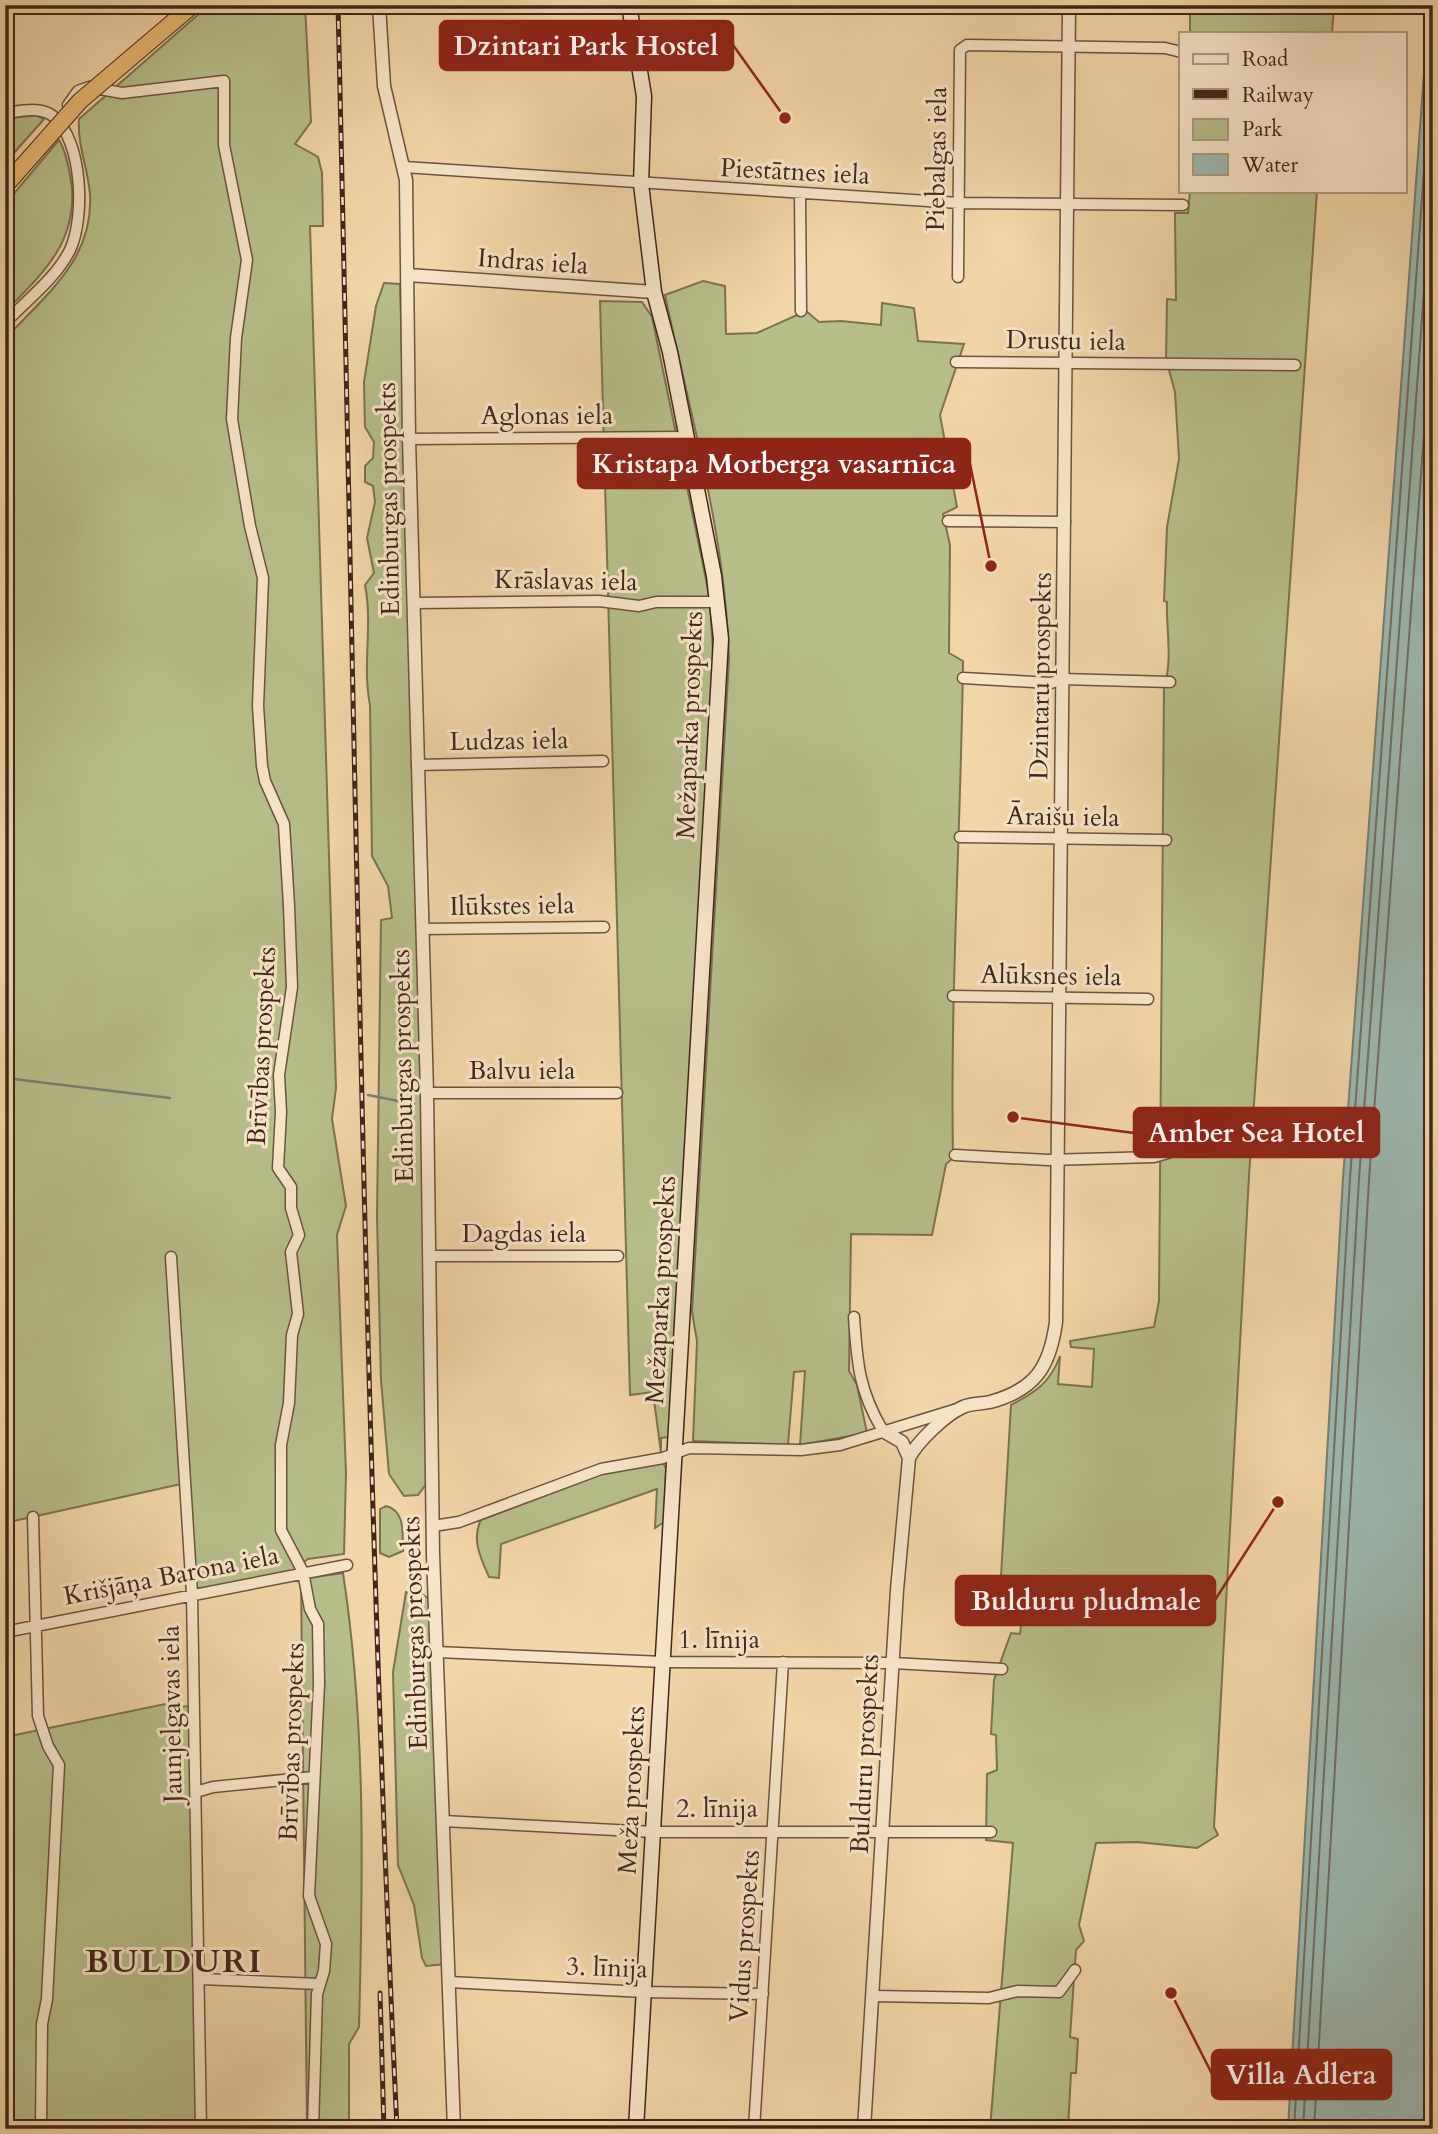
<svg xmlns="http://www.w3.org/2000/svg" width="1438" height="2134" font-family="Cardo,serif">
  <style>
    .green { fill: #b7be8a; stroke: #7c7252; stroke-width: 2 }
    .water { fill: #9cb8af; stroke: #787e74; stroke-width: 2 }
    .lines { fill: none; stroke-linecap: round; stroke-linejoin: round }
    .shore { stroke: #6f6f65; stroke-width: 2 }
    .stream { stroke: #787e74; stroke-width: 2.5 }
    .minor-casing { stroke: #6e523e; stroke-width: 13 }
    .tertiary-casing { stroke: #6e523e; stroke-width: 15 }
    .secondary-casing { stroke: #42261b; stroke-width: 17 }
    .minor { stroke: #f7e4c6; stroke-width: 10 }
    .tertiary { stroke: #f7e4c6; stroke-width: 12 }
    .secondary { stroke: #f7e4c6; stroke-width: 14 }
    .rail-casing { stroke: #42261b; stroke-width: 5 }
    .rail { stroke: #f7e4c6; stroke-width: 2.5; stroke-dasharray: 8; stroke-linecap: butt }
    .primary-bridge-casing { stroke: #42261b; stroke-width: 18; stroke-linecap: butt }
    .primary-bridge { stroke: #e9ba74; stroke-width: 16 }
    .labels { text-anchor: middle; stroke-width: 6; stroke-linejoin: round; paint-order: stroke }
    .street-label { font-size: 26px; fill: #42261b; stroke: #f7e4c6 }
    .district-label { font-size: 33px; font-weight: bold; letter-spacing: 2px; fill: #42261b; stroke: #f7e4c6 }
    .leader { fill: none; stroke: #8f2418; stroke-width: 2.5 }
    .callout-dot { fill: #8f2418; stroke: #f7e4c6; stroke-width: 2.5 }
    .callout { fill: #8f2418; stroke: #8f2418; stroke-width: 2.5 }
    .callout-label { font-size: 28px; text-anchor: middle; font-weight: bold; fill: #fff }
  </style>
  <rect width="100%" height="100%" fill="#f2d5a8"/>
  <filter id="stains"><feTurbulence type="fractalNoise" baseFrequency=".00286" numOctaves="4"/><feColorMatrix values="0 0 0 0 .2 0 0 0 0 .09 0 0 0 0 .02 0 0 0 .5 -.17"/></filter>
  <radialGradient id="worn" r=".72"><stop offset=".6" stop-color="#630" stop-opacity="0"/><stop offset="1" stop-color="#630" stop-opacity=".3"/></radialGradient>
  <path class="green" d="M209,5H305L311,122L295,144L318,157L322,173L323,226H310L336,1088L332,1119L346,1206L337,1235L346,1473L344,1554L308,1559L300,1565L303,1572L196,1589L190,1482L5,1523V339C45,295 94,260 90,194C88,169 77,144 79,119Z
    M1190,5H1334L1332,33H1190Z
    M35,115L44,119L5,163V119Z
    M59,140C67,153 70,173 72,188C76,244 42,274 5,312V204Z
    M1190,191H1317L1249,1176L1214,1827L1218,1835L1197,1848L1137,1842L1096,1843L1079,1925L1084,1941L1076,1950L1070,2037L1078,2039L1076,2073H1071L1068,2129H990L1013,1843L986,1840L987,1774L997,1770L996,1735L991,1734L994,1680L1011,1633L1020,1634L1025,1592L1009,1590L1010,1577L1001,1576L1011,1405C1036,1392 1050,1383 1060,1356L1058,1384L1092,1387L1094,1349L1071,1347L1070,1341L1154,1327L1159,1301L1164,687C1173,660 1166,630 1167,602L1164,601L1167,527L1179,459L1175,392L1166,359L1167,299L1176,300L1175,213H1188Z
    M703,281L725,286L726,334L757,333L806,311L819,322L841,321L881,325L882,303L914,308L918,341L964,344L940,415L957,507L943,514L950,545L949,653L963,661C961,827 950,992 953,1158L946,1164L932,1235L851,1234L849,1371L857,1385L867,1433L800,1445L805,1371L794,1372L788,1445L693,1441L697,1341L692,1312L729,659C726,537 690,414 665,295Z
    M384,283L400,284L421,1088L427,1483L418,1495L404,1496L389,1474L381,1380L377,1217L381,920L392,918L388,886L372,856L370,705C362,665 373,625 365,585L374,573L367,538L375,502L373,486L365,482V466L373,458L374,442L365,427L364,382L376,306Z
    M600,301L642,302L652,317L710,599L714,672L669,1437L661,1438V1453L653,1392L630,1395Z
    M663,1463L666,1468L664,1522L655,1528L657,1489L501,1544L499,1578L489,1577C481,1559 471,1539 481,1520L599,1473Z
    M386,1506C406,1511 402,1534 403,1551L389,1557L380,1553V1509Z
    M343,1573C366,1723 363,1876 359,2027L349,2044V2129H307L301,1579Z
    M406,1592H419L429,1599L445,1964L426,1966L422,1958L414,1905L398,1865L393,1672Z
    M170,1703L175,1707L190,1706L201,2129H5V1737Z"/>
  <path class="water" d="M1429,5H1433V2129H1288L1343,1178Z"/>
  <g class="lines">
    <path class="shore" d="M1294,2129L1350,1178L1433,48
      M1303,2129L1359,1179L1433,168
      M1314,2129L1369,1180L1433,312"/>
    <path class="stream" d="M5,1078L170,1098
      M368,1095L414,1104"/>
    <g class="minor-casing">
      <path id="minor" d="M68,105L78,91L89,87L122,93L224,81V145L247,260L236,338L232,419L250,526L263,578L258,706L262,766L265,781L284,824L289,906L292,987L279,1075L281,1112L278,1168L291,1187V1208L299,1235L291,1252L298,1314L292,1335L289,1403L281,1445V1530L303,1572L310,1609L318,1624L319,1683L309,1896L326,1944L324,1971L317,1994L313,2129
        M5,113C20,111 40,106 53,116C83,141 85,218 70,250C56,278 27,300 5,323
        M404,167L959,203L1183,205
        M800,194L801,311
        M958,277L960,50L967,45L1165,48L1181,52
        M956,362L1295,365
        M409,439L686,437
        M948,521L1065,522
        M413,603L599,601L639,606L656,602H718
        M963,678L1051,683L1062,679L1170,682
        M417,765L603,761
        M960,837L1166,840
        M422,929L604,927
        M953,996L1148,999
        M427,1093H617
        M955,1155L1048,1160L1154,1157L1168,1153
        M429,1256H618
        M171,1257L192,1594L201,2129
        M854,1317C857,1363 859,1391 883,1431
        M33,1517L38,1716L48,1746L59,1765L47,1999L42,2024L41,2129
        M433,1526L459,1522L601,1469L663,1458L689,1448L801,1450L840,1445L954,1410
        M5,1632L347,1565
        M437,1652L663,1662L893,1663L1002,1669
        M196,1792L213,1787L313,1777
        M443,1821L654,1832H991
        M201,1979L319,1984
        M449,1982L644,1992L763,1994
        M873,1996L989,1998L1017,1991L1059,1992L1075,1970
        M754,2129L783,1662"/>
    </g>
    <g class="tertiary-casing">
      <path id="tertiary" d="M379,5L384,86L406,180L409,439L427,1093L433,1554L454,2129
        M408,275L654,292
        M883,1431L902,1442L909,1458
        M864,2129L897,1590L909,1458C917,1442 946,1414 963,1407C971,1403 981,1404 990,1402C1035,1390 1050,1367 1056,1322L1069,5"/>
    </g>
    <g class="secondary-casing">
      <path id="secondary" d="M629,5L644,96L641,184L654,292L670,352L714,576L721,639L636,2129"/>
    </g>
    <use href="#minor" class="minor"/>
    <use href="#tertiary" class="tertiary"/>
    <use href="#secondary" class="secondary"/>
    <g class="rail-casing">
      <path id="rail" d="M338,5C355,713 363,1421 397,2129
        M380,1993L384,2129"/>
    </g>
    <use href="#rail" class="rail"/>
    <g class="primary-bridge-casing">
      <path id="primary-bridge" d="M5,186L80,101L193,5"/>
    </g>
    <use href="#primary-bridge" class="primary-bridge"/>
  </g>
  <g class="labels">
    <g class="street-label">
      <text transform="translate(936 159) rotate(-89)" y="9">Piebalgas iela</text>
      <text transform="translate(795 171) rotate(3)" y="9">Piestātnes iela</text>
      <text transform="translate(533 261) rotate(4)" y="9">Indras iela</text>
      <text transform="translate(1066 340) rotate(1)" y="9">Drustu iela</text>
      <text x="547" y="424">Aglonas iela</text>
      <text transform="translate(388 499) rotate(-91)" y="9">Edinburgas prospekts</text>
      <text transform="translate(566 580) rotate(1)" y="9">Krāslavas iela</text>
      <text transform="translate(1040 676) rotate(-89)" y="9">Dzintaru prospekts</text>
      <text transform="translate(689 725) rotate(-88)" y="9">Mežaparka prospekts</text>
      <text transform="translate(509 740) rotate(-1)" y="9">Ludzas iela</text>
      <text transform="translate(1063 816) rotate(1)" y="9">Āraišu iela</text>
      <text transform="translate(512 905) rotate(-1)" y="9">Ilūkstes iela</text>
      <text transform="translate(1051 975) rotate(1)" y="9">Alūksnes iela</text>
      <text transform="translate(261 1046) rotate(-87)" y="9">Brīvības prospekts</text>
      <text transform="translate(402 1066) rotate(-91)" y="9">Edinburgas prospekts</text>
      <text x="522" y="1079">Balvu iela</text>
      <text x="524" y="1242">Dagdas iela</text>
      <text transform="translate(660 1290) rotate(-87)" y="9">Mežaparka prospekts</text>
      <text transform="translate(171 1575) rotate(-11)" y="9">Krišjāņa Barona iela</text>
      <text transform="translate(414 1633) rotate(-92)" y="9">Edinburgas prospekts</text>
      <text x="719" y="1648">1. līnija</text>
      <text transform="translate(171 1714) rotate(-91)" y="9">Jaunjelgavas iela</text>
      <text transform="translate(291 1742) rotate(-88)" y="9">Brīvības prospekts</text>
      <text transform="translate(864 1754) rotate(-87)" y="9">Bulduru prospekts</text>
      <text transform="translate(631 1790) rotate(-87)" y="9">Meža prospekts</text>
      <text x="717" y="1817">2. līnija</text>
      <text transform="translate(744 1936) rotate(-86)" y="9">Vidus prospekts</text>
      <text transform="translate(607 1967) rotate(2)" y="9">3. līnija</text>
    </g>
    <g class="district-label">
      <text x="174" y="1972">BULDURI</text>
    </g>
  </g>
  <path class="leader" d="M785 118L733 45M991 566L970 464M1013 1117L1134 1133M1278 1502L1215 1600M1171 1993L1212 2074"/>
  <g class="callout-dot">
    <circle cx="785" cy="118" r="7"/>
    <circle cx="991" cy="566" r="7"/>
    <circle cx="1013" cy="1117" r="7"/>
    <circle cx="1278" cy="1502" r="7"/>
    <circle cx="1171" cy="1993" r="7"/>
  </g>
  <g class="callout">
    <rect x="440" y="21" width="293" height="49" rx="7"/>
    <rect x="578" y="439" width="392" height="49" rx="7"/>
    <rect x="1134" y="1108" width="245" height="49" rx="7"/>
    <rect x="956" y="1576" width="259" height="49" rx="7"/>
    <rect x="1212" y="2050" width="179" height="49" rx="7"/>
  </g>
  <g class="callout-label">
    <text x="586" y="55">Dzintari Park Hostel</text>
    <text x="774" y="473">Kristapa Morberga vasarnīca</text>
    <text x="1256" y="1142">Amber Sea Hotel</text>
    <text x="1086" y="1610">Bulduru pludmale</text>
    <text x="1301" y="2084">Villa Adlera</text>
  </g>
  <rect width="1438" height="2134" fill="none" stroke="#f2d5a8" stroke-width="28"/>
  <rect x="7" y="7" width="1424" height="2120" fill="none" stroke="#42261b" stroke-width="3.5"/>
  <rect x="14" y="14" width="1410" height="2106" fill="none" stroke="#42261b" stroke-width="2"/>
  <rect x="1179" y="32" width="228" height="161" fill="#f7e4c6" stroke="#af9882" stroke-width="2"/>
  <rect x="1193" y="54" width="35" height="10" fill="#f7e4c6" stroke="#af9882" stroke-width="2"/>
  <text x="1242" y="66" font-size="21" fill="#42261b">Road</text>
  <rect x="1193" y="89" width="35" height="10" fill="#42261b" stroke="#af9882" stroke-width="2"/>
  <text x="1242" y="102" font-size="21" fill="#42261b">Railway</text>
  <rect x="1193" y="119" width="35" height="21" fill="#b7be8a" stroke="#af9882" stroke-width="2"/>
  <text x="1242" y="136" font-size="21" fill="#42261b">Park</text>
  <rect x="1193" y="154" width="35" height="21" fill="#9cb8af" stroke="#af9882" stroke-width="2"/>
  <text x="1242" y="172" font-size="21" fill="#42261b">Water</text>
  <rect width="100%" height="100%" filter="url(#stains)"/>
  <rect width="100%" height="100%" fill="url(#worn)"/>
</svg>
